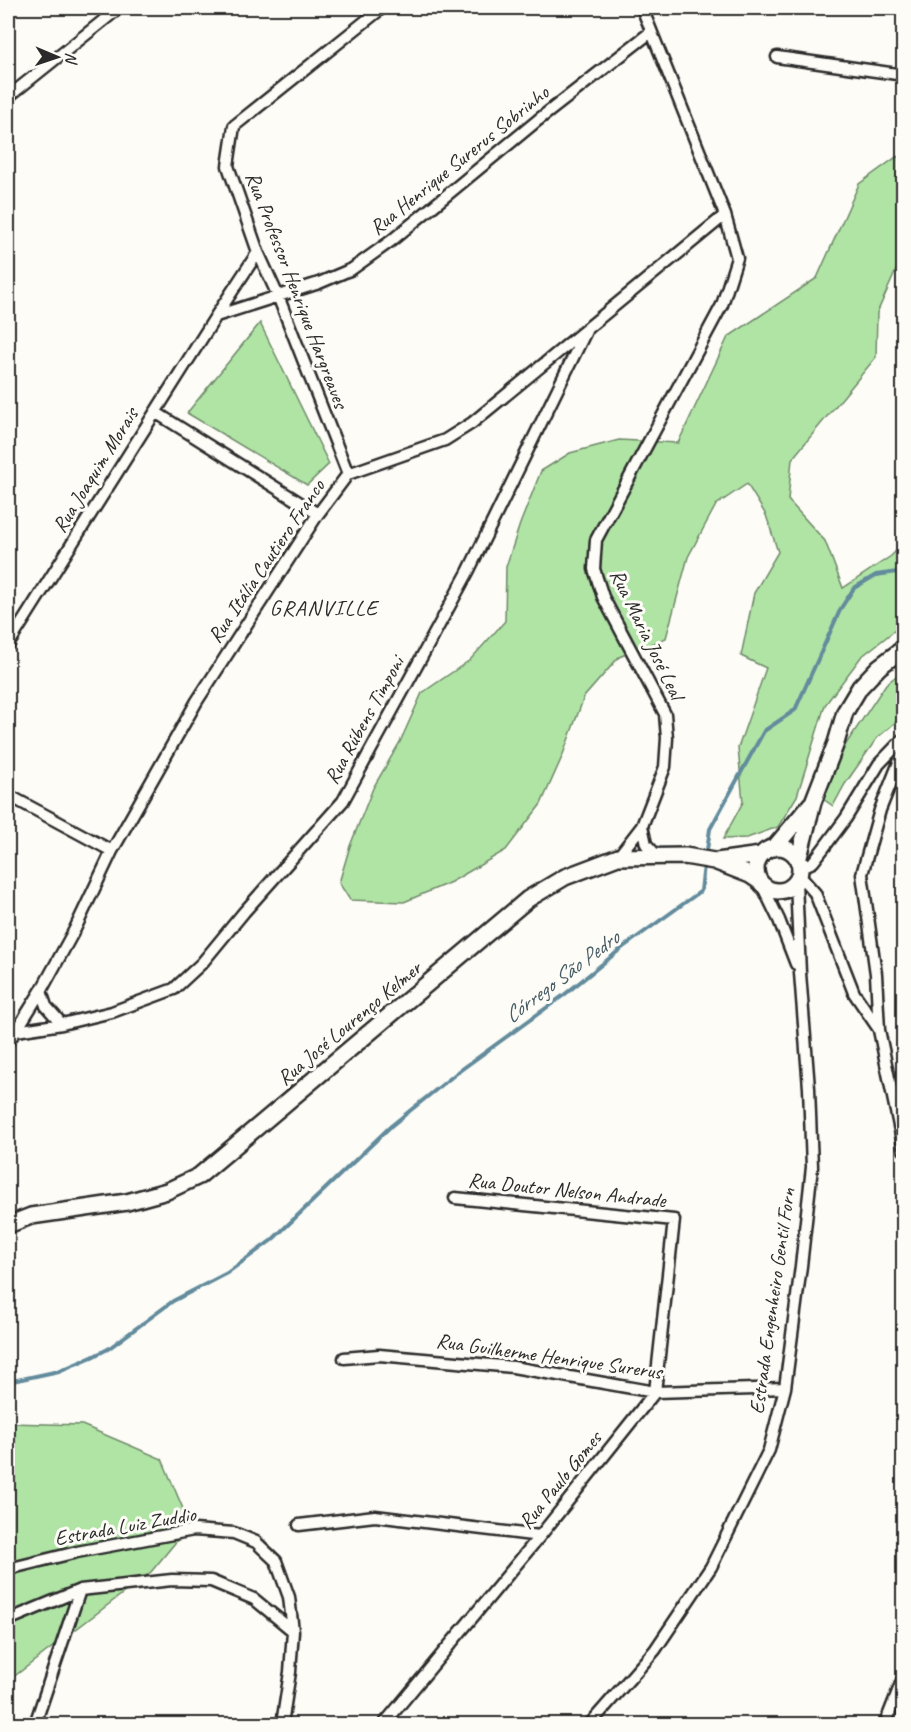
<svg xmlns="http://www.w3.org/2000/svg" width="911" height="1732" font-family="Caveat,sans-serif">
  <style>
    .green { fill: #b0e4a5; stroke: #6e8868; stroke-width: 1.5 }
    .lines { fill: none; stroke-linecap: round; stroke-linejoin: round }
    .stream { stroke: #628b9c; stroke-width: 4 }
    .street-casing { stroke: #2b2b2b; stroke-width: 15 }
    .secondary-casing { stroke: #2b2b2b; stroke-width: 20 }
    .street { stroke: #fdfcf7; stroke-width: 10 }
    .secondary { stroke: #fdfcf7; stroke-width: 15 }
    .labels { text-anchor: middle; stroke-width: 6; stroke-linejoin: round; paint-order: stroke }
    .street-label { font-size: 21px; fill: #2b2b2b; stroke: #fdfcf7 }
    .neighbourhood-label { font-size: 22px; letter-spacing: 1.5px; fill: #2b2b2b; stroke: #fdfcf7 }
    .water-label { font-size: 22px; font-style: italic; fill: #465b63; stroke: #fdfcf7 }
  </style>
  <rect width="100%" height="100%" fill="#fdfcf7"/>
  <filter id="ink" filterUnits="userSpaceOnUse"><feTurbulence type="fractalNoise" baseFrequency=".0167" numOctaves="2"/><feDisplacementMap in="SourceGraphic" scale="12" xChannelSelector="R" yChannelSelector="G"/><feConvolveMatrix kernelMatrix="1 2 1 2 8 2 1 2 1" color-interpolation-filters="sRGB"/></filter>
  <g filter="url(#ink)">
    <path class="green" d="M903,154V264L898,266L877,313L876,357L792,459L788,500L825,541L843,588L891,556L903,544V624L861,657L825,705L797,796L778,827L747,838L723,839L743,802L738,748L766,668L741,656L754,593L778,552L766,515L747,484L716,505L688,557L666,638L619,657L584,697L562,757L541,804L506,850L451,882L404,902L350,900L339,883L350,846L373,788L400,742L422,693L470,660L505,621L506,567L520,524L541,471L570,453L619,440L678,443L728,337L817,278L859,184L895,158Z
      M260,323L329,464L307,485L187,413Z
      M903,671V716L877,738L845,784L833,806L823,799L844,747L886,684Z
      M9,1423L82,1425L162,1459L189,1523L184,1532L151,1572L8,1681V1424Z"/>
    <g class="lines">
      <path class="stream" d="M706,857L710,829L764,731L795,710L841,608L854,588L876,575L904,571
        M8,1382L59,1371L92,1357L108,1349L173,1301L227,1273L272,1240L391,1126L458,1072L564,995L622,948L701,891L704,865"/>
      <g class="street-casing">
        <path id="street" d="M777,57L904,75
          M8,97L119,8
          M216,316L319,283L352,269L391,241L538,120L651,32
          M155,412L318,514
          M348,474L278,296L258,252L228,166L234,126L382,8
          M8,645L216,316L258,252
          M904,750L880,810L862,874L876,974L879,1030L904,1150
          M8,795L112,851
          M642,826L646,844L657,856
          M618,857L642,826L665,767L667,738L665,714L603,597L594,569L596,540L722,305L737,258L725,215L642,8
          M800,868L813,862L823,849L846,818L879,764L904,738
          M799,875L815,893L854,993L878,1028
          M762,885L779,920L796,964
          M41,991L46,1006L62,1024
          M16,1031L62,1024L112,1012L174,989L202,963L244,912L343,801L468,572L586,331
          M8,1041L16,1031L41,991L75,929L112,851L197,701L318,514L348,474L445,440L472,423L725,215
          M344,1358L379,1355L513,1367L655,1392L785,1388
          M299,1525L375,1516L540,1536
          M8,1569L77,1552L194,1530L234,1533L256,1542L276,1561L289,1597L293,1631
          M8,1620L80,1590L172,1580L211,1581L254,1599L293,1631L290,1672L282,1724
          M35,1724L80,1590
          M384,1724L540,1536L655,1392L674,1220L455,1198
          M590,1724L655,1650L711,1567L769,1450L785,1388L801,1266L812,1167L809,1088L800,973L796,882
          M885,1724L904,1676"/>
      </g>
      <g class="secondary-casing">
        <path id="secondary" d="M756 869a22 22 0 1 1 44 0a22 22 0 1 1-44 0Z
          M774,848L811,804
          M717,861L761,855
          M798,861L813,802L836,743L845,712L860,687L879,667L904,648
          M8,1225L31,1216L127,1202L167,1191L199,1176L528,899L565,877L618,857L685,856L714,861L750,875L759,881"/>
      </g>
      <use href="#street" class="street"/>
      <use href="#secondary" class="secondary"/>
    </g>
  </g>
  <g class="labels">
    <g class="street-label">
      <text transform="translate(459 160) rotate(-39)" y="7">Rua Henrique Surerus Sobrinho</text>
      <text transform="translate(297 290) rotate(69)" y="7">Rua Professor Henrique Hargreaves</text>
      <text transform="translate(95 470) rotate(-58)" y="7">Rua Joaquim Morais</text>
      <text transform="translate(266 561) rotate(-56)" y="7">Rua Itália Cautiero Franco</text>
      <text transform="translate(647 634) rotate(64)" y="7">Rua Maria José Leal</text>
      <text transform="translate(364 720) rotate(-61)" y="7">Rua Rúbens Timponi</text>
      <text transform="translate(349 1023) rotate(-40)" y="7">Rua José Lourenço Kelmer</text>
      <text transform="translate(567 1190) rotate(6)" y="7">Rua Doutor Nelson Andrade</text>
      <text transform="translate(772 1301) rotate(-82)" y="7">Estrada Engenheiro Gentil Forn</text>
      <text transform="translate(549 1356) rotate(8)" y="7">Rua Guilherme Henrique Surerus</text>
      <text transform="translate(560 1480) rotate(-51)" y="7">Rua Paulo Gomes</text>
      <text transform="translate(125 1526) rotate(-10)" y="7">Estrada Luiz Zuddio</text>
    </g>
    <g class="neighbourhood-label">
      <text x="324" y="615">GRANVILLE</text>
    </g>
    <g class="water-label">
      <text transform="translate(561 976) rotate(-37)" y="8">Córrego São Pedro</text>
    </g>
  </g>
  <rect width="911" height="1732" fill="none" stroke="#fdfcf7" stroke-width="30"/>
  <rect x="15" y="15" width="881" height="1702" fill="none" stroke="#2b2b2b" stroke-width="2" filter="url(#ink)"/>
  <g transform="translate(57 57) rotate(92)" stroke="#fdfcf7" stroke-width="4.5" paint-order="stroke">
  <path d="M0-4.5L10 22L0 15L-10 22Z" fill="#2b2b2b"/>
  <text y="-9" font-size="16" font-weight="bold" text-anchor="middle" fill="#2b2b2b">N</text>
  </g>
</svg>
